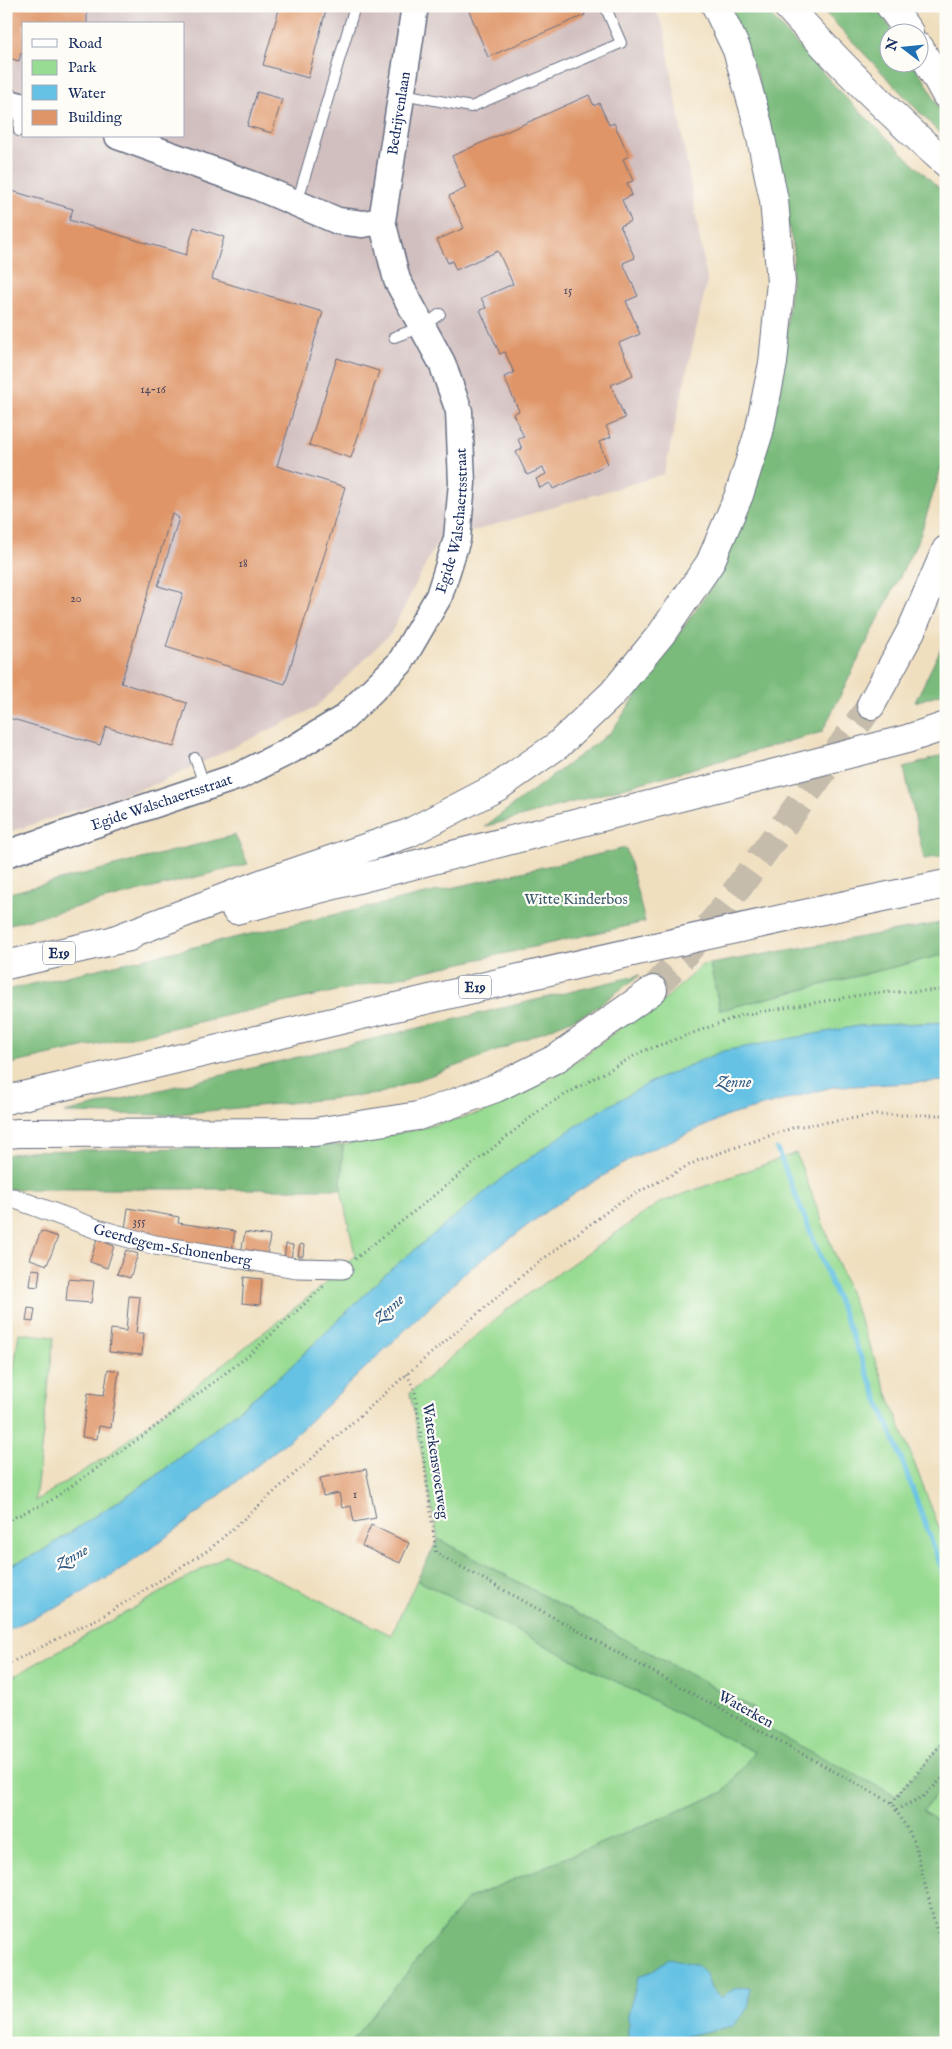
<svg xmlns="http://www.w3.org/2000/svg" width="952" height="2049" font-family="'IM FELL English',serif">
  <style>
    .industrial { fill: #d1bfbf; fill-rule: evenodd }
    .green { fill: #98db92; stroke: #5a8578 }
    .forest { fill: #7abb7c; stroke: #4a756d }
    .water { fill: #66c2e4; stroke: #4078a1 }
    .lines { fill: none; stroke-linecap: round; stroke-linejoin: round }
    .stream { stroke: #66c2e4; stroke-width: 5 }
    .building { fill: #df9568 }
    .highway-tunnel { stroke: #c5bcac; stroke-width: 28; stroke-dasharray: 28 14; stroke-linecap: butt }
    .lane-casing { stroke: #666d80; stroke-width: 12 }
    .street-casing { stroke: #666d80; stroke-width: 21 }
    .secondary-casing { stroke: #666d80; stroke-width: 29 }
    .highway-casing { stroke: #666d80; stroke-width: 30 }
    .path { stroke: #666d80; stroke-width: 3; stroke-dasharray: 1 4; stroke-linecap: butt }
    .lane { stroke: #fff; stroke-width: 10 }
    .street { stroke: #fff; stroke-width: 19 }
    .secondary { stroke: #fff; stroke-width: 26 }
    .highway { stroke: #fff; stroke-width: 28 }
    .labels { text-anchor: middle; stroke-width: 4.5; stroke-linejoin: round; paint-order: stroke }
    .number-label { font-size: 12px; fill: #4c4860 }
    .shield { fill: #fdfcf7; stroke: #5f6c8c; stroke-width: 1 }
    .shield-label { font-size: 14px; font-weight: bold; fill: #1b2f5e }
    .street-label { font-size: 15px; fill: #1b2f5e; stroke: #fdfcf7 }
    .park-label { font-size: 15px; fill: #3a5a6b; stroke: #fdfcf7 }
    .water-label { font-size: 16px; font-style: italic; fill: #325b86; stroke: #fdfcf7 }
  </style>
  <rect width="100%" height="100%" fill="#fdfcf7"/>
  <filter id="ink" filterUnits="userSpaceOnUse"><feTurbulence type="fractalNoise" baseFrequency=".02" numOctaves="2"/><feDisplacementMap in="SourceGraphic" scale="10" xChannelSelector="R" yChannelSelector="G"/><feConvolveMatrix kernelMatrix="1 2 1 2 8 2 1 2 1" color-interpolation-filters="sRGB"/></filter>
  <filter id="wash" filterUnits="userSpaceOnUse"><feTurbulence type="fractalNoise" baseFrequency=".0096" numOctaves="4" result="noise"/><feDisplacementMap in="SourceGraphic" scale="20" xChannelSelector="R" yChannelSelector="G"/><feGaussianBlur stdDeviation="1.12" result="paint"/><feColorMatrix in="noise" values="0 0 0 0 0 0 0 0 0 0 0 0 0 0 0 0 0 1.4 0 .05"/><feComposite in="paint" operator="in"/></filter>
  <g filter="url(#wash)">
    <rect width="100%" height="100%" fill="#f0dfbf"/>
    <path class="industrial" d="M6,6H654L664,29L707,281L664,474L437,542L391,633L315,708L161,782L6,833ZM24,24H184V136H24Z"/>
    <path class="green" d="M946,954V1022L858,1026L390,1270L282,1375L155,1477L39,1553L6,1567V1422L19,1333L54,1337L35,1501L106,1457L320,1288L355,1255L341,1189L343,1145L414,1130L485,1112L564,1071L660,998L663,1001L702,965L710,964L720,1010Z
      M796,1153L946,1546V1741L896,1797L750,1720L754,1709L438,1539L410,1393L510,1307L659,1203Z
      M227,1555L391,1635L417,1580L755,1752L724,1792L467,1899L353,2040L355,2043H6V1678L16,1675Z
      M946,1781V1827L923,1811Z"/>
    <path class="forest" d="M727,6H762L845,97L946,195V452L920,536L822,732L484,827L611,732L721,573L780,393L794,252L757,74Z
      M819,6H876L893,32H890V62L913,63L928,86L946,124V140Z
      M946,638V692L915,702Z
      M946,754V855L924,859L904,768Z
      M235,835L248,864L6,925V894Z
      M626,848L645,922L6,1065V990Z
      M946,922V954L720,1010L710,964Z
      M640,975L588,1013L477,1059L378,1094L167,1115L64,1113Z
      M343,1145L341,1189H6V1155L29,1151Z
      M438,1539L754,1709L751,1720L896,1796L946,1741V1781L923,1811L946,1827V2043H355L352,2040L467,1899L724,1792L754,1752L417,1580Z"/>
    <path class="water" d="M946,1022V1081L832,1087L730,1115L636,1156L552,1207L467,1271L295,1435L184,1524L122,1569L58,1607L6,1630V1567L39,1553L155,1477L282,1375L390,1270L508,1173L589,1117L651,1082L723,1051L858,1026Z
      M669,1958L697,1965L706,1974L711,1989L721,1998C731,1990 736,1986 750,1987L749,2008L732,2026L654,2043L628,2041V2015L638,1977L652,1971Z"/>
    <g class="lines">
      <path class="stream" d="M777,1149L897,1447L946,1580"/>
    </g>
    <g id="blocks">
      <path class="building" d="M6,6H87V24H24V54L21,53L19,61L6,57Z
        M280,6H327L308,78L263,65Z
        M467,6H506L507,8L582,6L585,15L488,57Z
        M257,92L282,99L272,133L247,126Z
        M589,95L594,106L599,103L609,125L614,123L629,156L623,159L633,181L627,183L632,195L622,200L631,221L620,226L635,258L623,263L638,296L626,301L640,334L619,343L633,375L611,385L625,418L606,426L611,437L599,442L608,464L553,489L550,483L540,488L536,479L546,474L543,468L527,475L516,452L522,449L518,439L524,437L513,414L519,411L504,377L514,373L505,352L500,354L480,310L486,308L481,298L513,284L498,251L456,270L452,261L448,263L437,240L464,228L449,196L466,188L452,156Z
        M12,191L73,209L69,220L186,255L194,227L224,237L212,279L323,312L277,466L345,487L285,684L166,647L183,593L158,586L179,518L172,513L121,683L187,703L174,747L106,727L100,745L6,717V212Z
        M337,358L379,371L351,458L309,445Z
        M128,1208L179,1217L178,1223L235,1231L232,1252L125,1229Z
        M41,1231L58,1237L47,1265L30,1259Z
        M245,1232L270,1236L267,1255L241,1253Z
        M97,1239L114,1246L107,1268L90,1262Z
        M286,1244L293,1245L291,1260L284,1259Z
        M300,1244L304,1245L303,1256H298Z
        M126,1250L138,1254L130,1278L117,1274Z
        M32,1269L40,1270L38,1287L30,1286Z
        M244,1277L262,1279L260,1305L242,1303Z
        M68,1279L94,1281L91,1303L66,1301Z
        M129,1296L140,1297L136,1333H144L142,1355L109,1352L111,1329L126,1331Z
        M28,1308L35,1309L33,1322L26,1321Z
        M108,1369L119,1371L111,1428L99,1426L97,1439L82,1437L88,1393L104,1395Z
        M366,1469L376,1518L354,1522L351,1506L342,1508L339,1493L323,1496L320,1478Z
        M371,1525L409,1543L400,1563L362,1546Z"/>
    </g>
  </g>
  <g filter="url(#ink)">
    <use href="#blocks" fill-opacity="0" stroke="#666d80" stroke-width="1"/>
    <g class="lines">
      <path class="highway-tunnel" d="M653,990L717,917L871,705"/>
      <g class="lane-casing">
        <path id="lane" d="M403,94L471,107L621,43L605,6
          M19,131L20,107
          M297,203L355,6
          M394,337L422,327L440,314
          M195,758L205,787"/>
      </g>
      <g class="street-casing">
        <g id="street">
          <path id="s1" d="M6,1198H13L97,1229L155,1245L297,1268L343,1269"/>
        </g>
      </g>
      <g class="secondary-casing">
        <g id="secondary">
          <path d="M6,102L24,107"/>
          <path d="M118,136L256,186L338,221L363,224L382,221"/>
          <path id="s2" d="M6,854L239,776L293,749L344,718L400,663L439,596L457,539L462,483L459,411L442,363L397,280L382,221L415,6"/>
        </g>
      </g>
      <g class="highway-casing">
        <path id="highway" d="M787,6C837,61 890,114 946,163
          M890,6L909,32
          M920,48L946,95
          M871,705L911,631L946,550
          M236,910L775,773L907,739L946,726
          M111,941L263,883L409,833L499,786L558,745L612,694L662,633L710,563L739,495L759,432L773,363L781,282L774,200L758,124L737,50L716,6
          M6,965L129,937
          M6,1100C319,1025 631,949 946,884
          M6,1134L19,1133L315,1132L418,1116L496,1088L557,1058L653,990"/>
      </g>
      <path class="path" d="M355,1259L545,1106L641,1052L742,1015L873,993L946,990
        M407,1374L415,1391L436,1553L892,1803L914,1841L946,1967
        M6,1521L50,1501L144,1435L248,1356L324,1286
        M6,1665L108,1613L210,1549L407,1374L531,1268L620,1202L699,1160L795,1127L876,1115H946
        M892,1803L946,1738
        M896,1810L924,1796L946,1775"/>
      <use href="#lane" class="lane"/>
      <use href="#street" class="street"/>
      <use href="#secondary" class="secondary"/>
      <use href="#highway" class="highway"/>
    </g>
  </g>
  <g class="labels">
    <g class="number-label">
      <text x="568" y="294">15</text>
      <text x="153" y="393">14-16</text>
      <text x="243" y="567">18</text>
      <text x="76" y="602">20</text>
      <text x="139" y="1225">355</text>
      <text x="355" y="1498">1</text>
    </g>
    <g class="shield">
      <rect x="43" y="941.5" width="32" height="23" rx="4"/>
      <rect x="459" y="975.5" width="32" height="23" rx="4"/>
    </g>
    <g class="shield-label">
      <text x="59" y="958">E19</text>
      <text x="475" y="992">E19</text>
    </g>
    <g class="street-label">
      <text dy="5" stroke="none"><textPath href="#s2" startOffset="1025">Bedrijvenlaan</textPath></text>
      <text dy="5" stroke="none"><textPath href="#s2" startOffset="599">Egide Walschaertsstraat</textPath></text>
      <text dy="5" stroke="none"><textPath href="#s2" startOffset="164">Egide Walschaertsstraat</textPath></text>
      <text dy="5" stroke="none"><textPath href="#s1" startOffset="174">Geerdegem-Schonenberg</textPath></text>
      <text transform="translate(436 1461) rotate(82)" y="5">Waterkensvoetweg</text>
      <text transform="translate(746 1709) rotate(29)" y="5">Waterken</text>
    </g>
    <g class="park-label">
      <text x="576" y="904">Witte Kinderbos</text>
    </g>
    <g class="water-label">
      <text x="734" y="1087">Zenne</text>
      <text transform="translate(388 1308) rotate(-42)" y="6">Zenne</text>
      <text transform="translate(71 1556) rotate(-29)" y="6">Zenne</text>
    </g>
  </g>
  <rect width="952" height="2049" fill="none" stroke="#fdfcf7" stroke-width="25"/>
  <rect x="22" y="22" width="162" height="115" fill="#fdfcf7" stroke="#a3aaba"/>
  <rect x="32" y="39" width="25" height="8" fill="#ffffff" stroke="#a3aaba"/>
  <text x="68" y="48" font-size="15" fill="#1b2f5e">Road</text>
  <rect x="32" y="60" width="25" height="15" fill="#98db92" stroke="#a3aaba"/>
  <text x="68" y="72" font-size="15" fill="#1b2f5e">Park</text>
  <rect x="32" y="85" width="25" height="15" fill="#66c2e4" stroke="#a3aaba"/>
  <text x="68" y="98" font-size="15" fill="#1b2f5e">Water</text>
  <rect x="32" y="110" width="25" height="15" fill="#df9568" stroke="#a3aaba"/>
  <text x="68" y="122" font-size="15" fill="#1b2f5e">Building</text>
  <g transform="translate(904 48) rotate(286)"><circle r="24" fill="#fdfcf7" stroke="#a3aaba"/>
  <path d="M0-4L9 19L0 12L-9 19Z" fill="#1f6fb2"/>
  <text y="-8" font-size="14" font-weight="bold" text-anchor="middle" fill="#1b2f5e">N</text>
  </g>
</svg>
